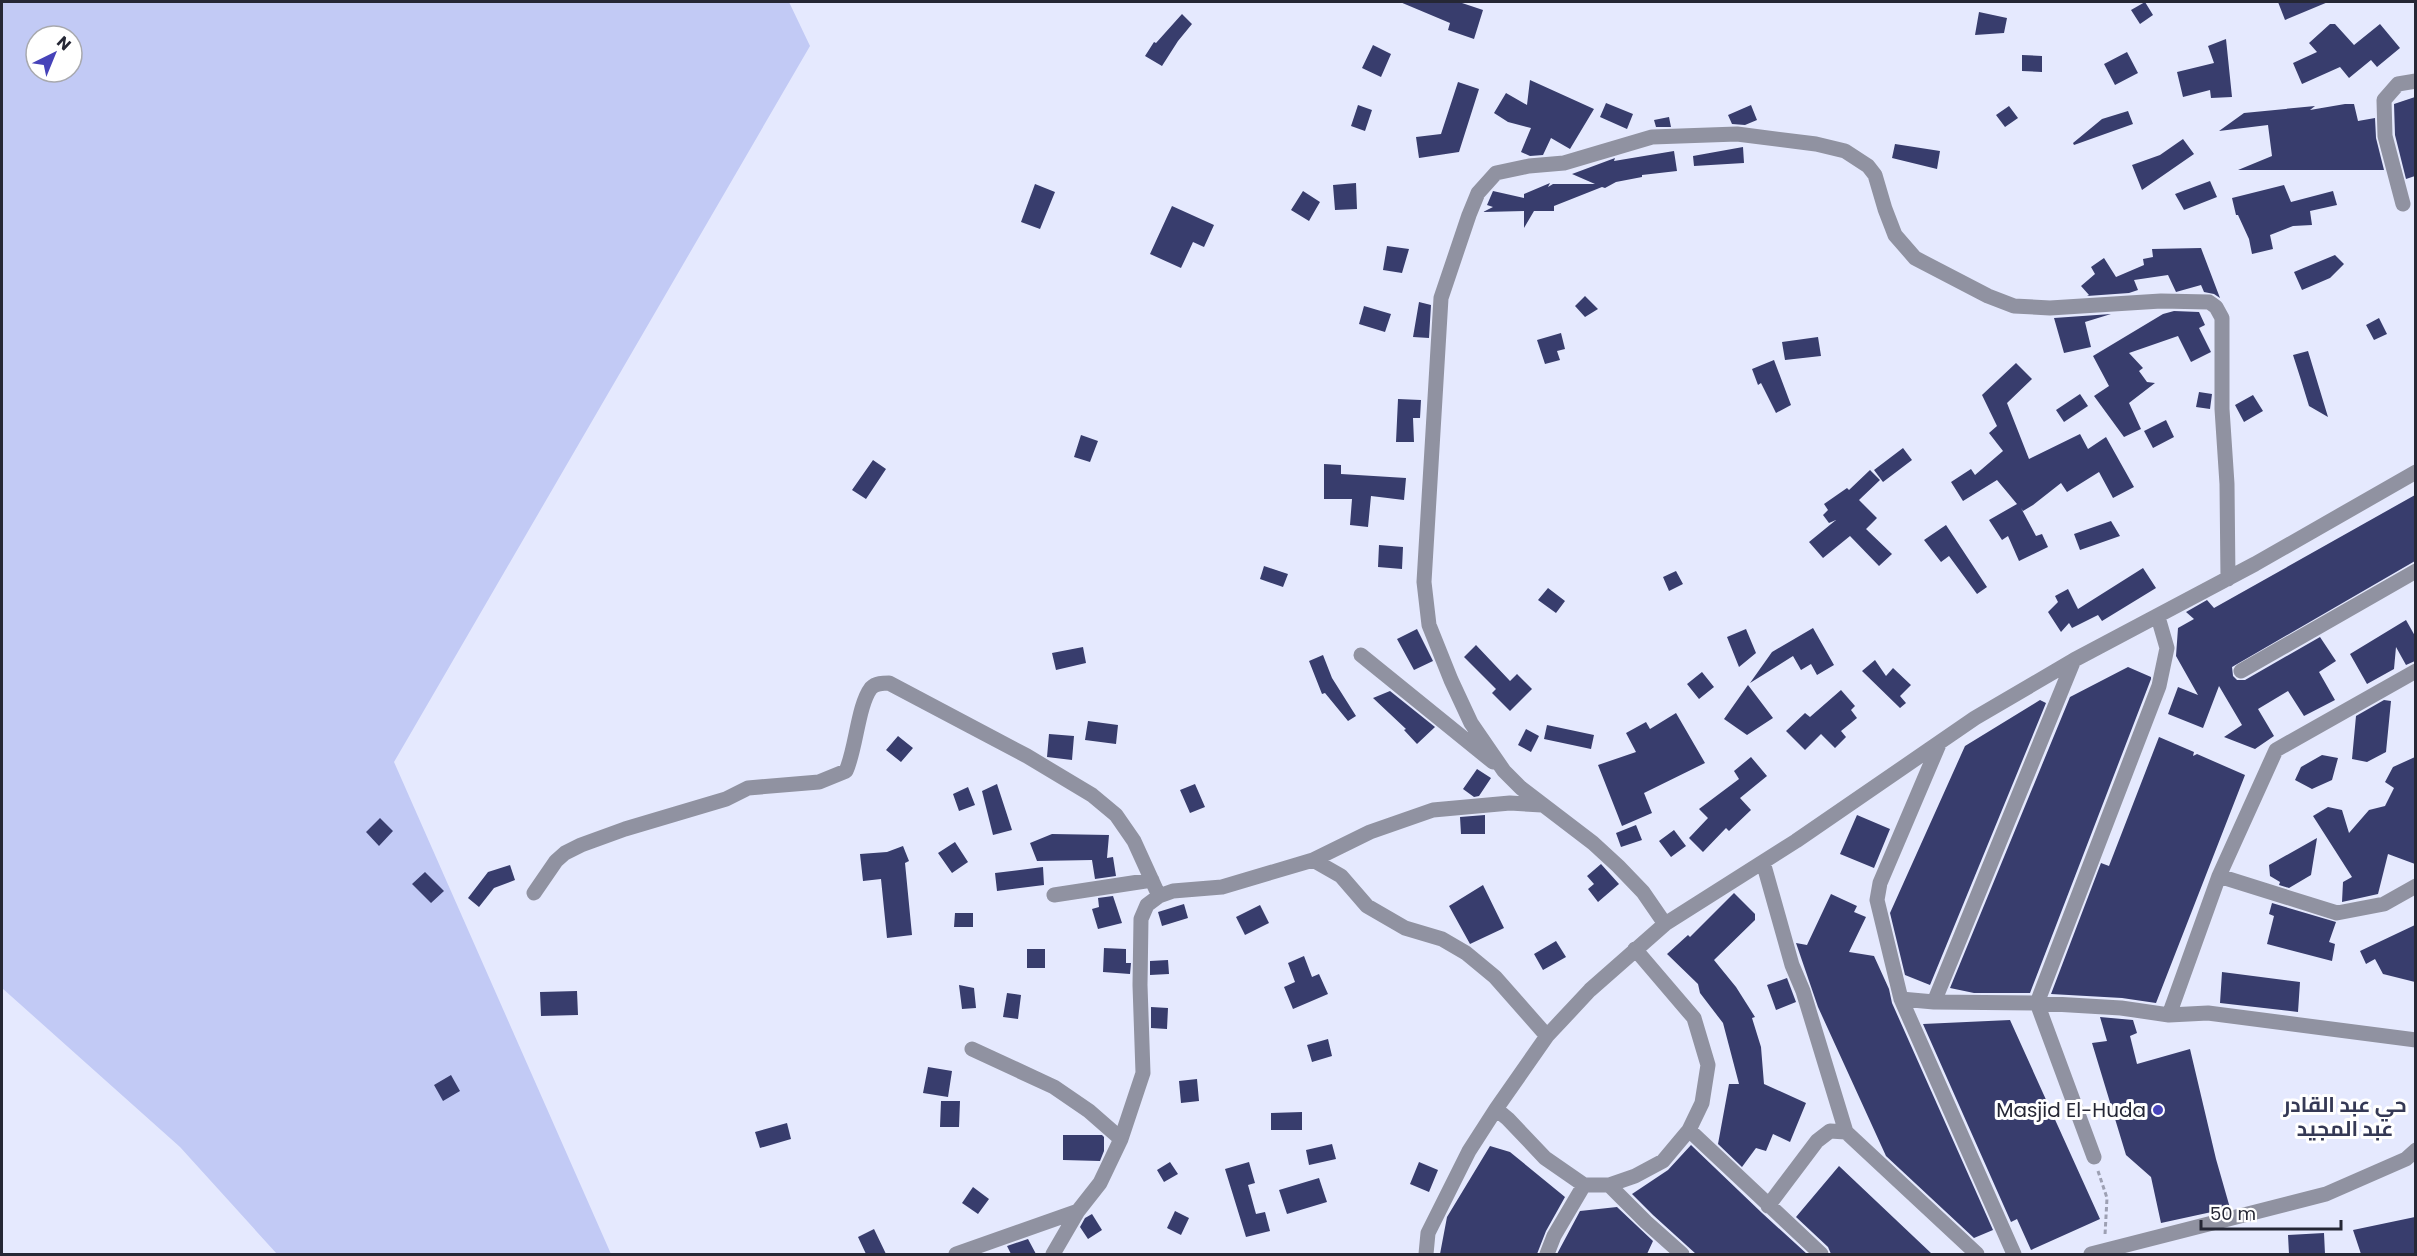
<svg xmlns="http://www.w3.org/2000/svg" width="2417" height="1256" font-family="Poppins,Cairo,sans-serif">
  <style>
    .green { fill: #c2caf5; fill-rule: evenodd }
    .building { fill: #383d6d }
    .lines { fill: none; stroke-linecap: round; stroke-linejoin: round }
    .path { stroke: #9da0b3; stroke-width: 3; stroke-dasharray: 4.5 3; stroke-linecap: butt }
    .minor { stroke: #9092a1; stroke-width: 15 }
    .poi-dot { fill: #4643b9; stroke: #fff; stroke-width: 2 }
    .labels { text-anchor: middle; stroke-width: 6; stroke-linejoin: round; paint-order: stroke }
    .poi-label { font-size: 20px; fill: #252735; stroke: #fff; text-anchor: end }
    .neighbourhood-label { font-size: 21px; font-weight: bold; fill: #353955; stroke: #fff }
  </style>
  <rect width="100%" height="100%" fill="#e5e9fe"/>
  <path class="green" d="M2,2H789L810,46L394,762L611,1254H277L180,1147L2,988ZM36,36H72V72H36Z"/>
  <path class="building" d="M1400,2H1459L1483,10L1474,39L1448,30L1450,23Z
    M2145,2L2153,15L2140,24L2131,10Z
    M2278,2H2328L2285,20Z
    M1979,12L2007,18L2004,33L1975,35Z
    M1182,14L1192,24L1178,41L1162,66L1145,56L1154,42L1156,43Z
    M2330,24H2335L2354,45L2380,24L2400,48L2377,67L2371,60L2349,78L2340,67L2302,84L2293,63L2317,52L2309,43Z
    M2226,39L2232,97L2211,98L2210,90L2183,97L2177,72L2214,63L2208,46Z
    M1373,45L1391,54L1381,77L1362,68Z
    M2127,52L2138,73L2115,85L2104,64Z
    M2022,55L2042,56V72L2022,71Z
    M1530,80L1594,109L1570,149L1551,138L1543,155L1530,156L1521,152L1531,128L1508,122L1494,113L1506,93L1527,105Z
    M1458,82L1479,89L1459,152L1419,158L1416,137L1441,134Z
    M2415,97V176L2406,179L2395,135L2394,104Z
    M1606,103L1633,114L1627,129L1600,117Z
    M2345,104H2354L2358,121L2375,118L2376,138L2384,170H2238L2272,156L2268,125L2219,131L2244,113L2315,106L2310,110Z
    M1358,105L1372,110L1365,131L1351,126Z
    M1751,105L1757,120L1745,125L1732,124L1728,115Z
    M2009,106L2018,118L2005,127L1996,115Z
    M2128,111L2133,124L2074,145L2073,143L2102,119Z
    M1669,117L1671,127H1656L1654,120Z
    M2183,139L2194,154L2142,190L2132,165L2160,155Z
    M1895,144L1940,151L1937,169L1892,158Z
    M1743,147L1744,163L1694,166L1693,156Z
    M1674,151L1677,171L1642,175V177L1616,182L1605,188L1602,187L1554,206V211H1534L1524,228V211L1483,212L1493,207L1487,205L1493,191L1524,198V194L1550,183L1548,187L1553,184H1595L1572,174L1615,158L1614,161Z
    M2210,181L2217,197L2184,210L2175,194Z
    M1356,183L1357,209L1335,210L1333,185Z
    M1035,184L1055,192L1040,229L1021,222Z
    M2284,185L2291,202L2333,191L2337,205L2310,211L2312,225L2293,226L2270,235L2273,249L2252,254L2249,239L2238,215H2236L2232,198Z
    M1303,191L1320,202L1309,221L1291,210Z
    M1172,206L1214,225L1204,247L1193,242L1181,268L1150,254Z
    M1387,246L1409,249L1402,273L1383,270Z
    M2201,248L2220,298L2214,294L2204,292L2201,285L2176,292L2168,275L2134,280L2138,290L2129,293L2087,296L2089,295L2081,286L2095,274L2091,267L2104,258L2116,277L2144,265L2143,259L2153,257L2152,249Z
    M2335,255L2344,264L2330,278L2302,290L2294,272Z
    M1585,296L1598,309L1585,317L1575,306Z
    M1419,302L1431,305L1429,338L1413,337Z
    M1364,306L1391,314L1385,332L1359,324Z
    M2174,311L2199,312L2205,325L2199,328L2211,352L2191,362L2178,336L2129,353L2143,368L2139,371L2147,382L2155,383L2129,403L2141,429L2124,437L2094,396L2109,386L2093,356L2163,314Z
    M2111,314L2085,322L2091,347L2064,353L2054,318Z
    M2379,318L2387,334L2374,340L2366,325Z
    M1561,333L1565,349L1557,351L1560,360L1545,364L1537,340Z
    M1818,337L1821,356L1785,360L1782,342Z
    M2308,351L2328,417L2309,406L2301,380L2293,355Z
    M1774,360L1791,405L1776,413L1761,383L1758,385L1752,369Z
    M2016,363L2032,379L2007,403L2029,459L2080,434L2088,449L2106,437L2134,487L2113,498L2099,472L2067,492L2061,483L2033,505L2023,511L2021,508L2036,536L2042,534L2048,547L2019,561L2008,536L2002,540L1989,520L2017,504L1997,480L1963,501L1951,482L1971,469L1975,475L2003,451L1989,433L1997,426L1982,395Z
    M2199,392L2212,394L2210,409L2196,407Z
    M2080,394L2088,406L2064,422L2056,410Z
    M2253,395L2263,411L2244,422L2235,405Z
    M1398,399L1421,400L1420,418H1413L1414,442H1396Z
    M2166,420L2174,437L2153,448L2144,431Z
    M1081,435L1098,441L1090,462L1074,457Z
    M1903,448L1912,460L1883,482L1874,470Z
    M873,460L886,469L866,499L852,490Z
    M1324,464L1341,465V474L1406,478L1404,500L1371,496L1368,527L1350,525L1352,499H1324Z
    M1870,470L1880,480L1859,500L1877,518L1866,529L1892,554L1879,566L1850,536L1823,558L1809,542L1836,520L1829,523L1823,515L1828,510L1824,504L1847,488L1849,490Z
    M2415,495V561L2232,667L2233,676L2237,680H2245L2320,637L2336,661L2319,672L2335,700L2304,716L2288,691L2258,709L2274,736L2255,749L2224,737L2242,725L2219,686L2203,728L2168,714L2178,687L2198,695L2176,656L2178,628L2194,619L2186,612L2207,600L2214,608Z
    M2111,521L2120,536L2080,550L2074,534Z
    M1946,525L1987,587L1977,594L1949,556L1941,562L1924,540Z
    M1379,545L1403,547L1402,569L1378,567Z
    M1264,566L1288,574L1283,587L1260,579Z
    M2143,568L2156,588L2102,621L2098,615L2072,628L2069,623L2061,632L2048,612L2058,602L2055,596L2068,589L2078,609Z
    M1676,571L1683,584L1669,591L1663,577Z
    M1548,588L1565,601L1556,613L1538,600Z
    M2406,620L2415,636V661L2406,665L2396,647L2394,669L2367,684L2350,654Z
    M1813,628L1834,665L1817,675L1811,664L1801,670L1793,656L1750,683L1772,652Z
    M1417,629L1433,661L1414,670L1397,639Z
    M1746,629L1756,653L1739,667L1727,637Z
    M1476,645L1510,681L1517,674L1532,689L1510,711L1492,693L1496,689L1464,657Z
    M1083,647L1086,663L1056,670L1052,653Z
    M1323,655L1332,678L1356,716L1348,721L1325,693L1322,694L1309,661Z
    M1875,660L1886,676L1893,668L1911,685L1900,696L1906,703L1900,708L1862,671Z
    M2128,667L2151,677V679L2030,993H1974L1950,988L2070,697Z
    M1702,672L1714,687L1699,699L1687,684Z
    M1748,685L1773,718L1747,735L1724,719Z
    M1841,690L1855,706L1851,710L1857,718L1841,731L1846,737L1835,748L1821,734L1805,750L1786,731L1805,713L1810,717Z
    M1390,691L1435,727L1417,744L1404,730L1406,729L1373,698Z
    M2040,700L2046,703L1930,985L1905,975L1890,913L1965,746Z
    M2384,700L2391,701L2386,752L2367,762L2352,759L2356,716Z
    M1676,713L1705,763L1644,793L1652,813L1622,826L1598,765L1636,752L1626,733L1646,722L1650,729Z
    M1088,721L1118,725L1116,744L1085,740Z
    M1547,725L1594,735L1591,749L1544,739Z
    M1526,729L1539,736L1531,752L1518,745Z
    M1049,734L1074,736L1072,760L1047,757Z
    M898,736L913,748L901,762L886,750Z
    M2159,737L2194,752L2193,756L2197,754L2245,775L2156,1003L2122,998L2051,994L2101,863L2109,866Z
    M2322,755L2338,758L2332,780L2312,789L2295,780L2301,767Z
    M1751,757L1767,776L1740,798L1751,810L1729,831L1726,828L1703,852L1689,838L1708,818L1699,809L1739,779L1734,771Z
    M2415,757V864L2388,854L2378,894L2342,902L2343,882L2352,877L2313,816L2328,807L2342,810L2349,833L2369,810L2385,806L2394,788L2385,782L2393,767Z
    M1477,769L1491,778L1479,796L1474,797L1463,789Z
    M997,784L1012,830L993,835L982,791Z
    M1195,784L1205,807L1190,813L1180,790Z
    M968,787L975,805L959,811L953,794Z
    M1485,815V834H1461L1460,817Z
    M1857,815L1890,829L1874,868L1840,854Z
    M380,818L393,831L379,846L366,832Z
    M1636,825L1642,840L1621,847L1616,833Z
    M1674,830L1686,846L1671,857L1659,841Z
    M1052,834L1109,835L1107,858L1113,857L1116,876L1095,879L1092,860L1037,861L1030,843Z
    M2317,838L2311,875L2289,888L2279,885L2280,882L2270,876L2269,865Z
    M955,842L968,862L952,873L938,853Z
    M903,846L909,861L905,863L912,935L887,938L881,879L863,881L860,854L887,852Z
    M1601,864L1619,884L1598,902L1588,889L1594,884L1587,876Z
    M510,865L515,880L494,888L479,907L468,898L488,872Z
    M1043,867L1044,885L997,891L995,873Z
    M425,872L444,891L431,903L412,884Z
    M1483,885L1504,928L1470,944L1449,906Z
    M1734,893L1755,914V920L1714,960L1736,987L1755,1017L1752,1018L1761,1047L1764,1084L1806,1103L1790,1142L1773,1134L1766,1151L1756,1148L1742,1167L1718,1144L1729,1084H1739L1723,1023L1700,993L1698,984L1667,954L1688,935L1690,937Z
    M1831,894L1857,906L1854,912L1866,917L1849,952L1874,956L1889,989L1892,1003L1993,1230L1974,1238L1886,1156L1818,1007L1796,943L1807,945Z
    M1113,896L1122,923L1098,929L1092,909L1099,907L1098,898Z
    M2272,903L2336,922L2329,942L2335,944L2332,961L2267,944L2274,916L2269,914Z
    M1184,904L1188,918L1162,926L1158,912Z
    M1260,905L1269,923L1245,935L1236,917Z
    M955,913H973V927H954Z
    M2415,925V982L2383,974L2375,959L2366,964L2360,951Z
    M1556,941L1566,957L1543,970L1534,954Z
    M1104,948L1126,949V963H1131L1130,974L1103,972Z
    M1027,949H1045V968H1027Z
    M1304,956L1312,977L1319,974L1328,994L1293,1009L1284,987L1295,982L1288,963Z
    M1168,960L1169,974L1150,975V961Z
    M2222,972L2300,982L2298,1012L2220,1003Z
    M1787,978L1796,1002L1776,1010L1767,985Z
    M959,985L974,988L976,1008L962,1009Z
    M577,991L578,1015L541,1016L540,992Z
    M1007,993L1021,995L1018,1019L1003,1017Z
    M1151,1007L1168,1008L1167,1029L1151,1028Z
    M2100,1017L2133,1020L2137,1033L2130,1036L2137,1064L2190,1049L2216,1159L2230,1208L2161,1223L2151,1177L2126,1155L2092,1043L2107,1041Z
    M2010,1020L2100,1219L2031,1250L2017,1219L2011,1222L1923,1024Z
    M1328,1039L1332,1056L1312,1062L1307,1045Z
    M928,1067L952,1071L948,1097L923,1093Z
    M451,1075L460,1091L443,1101L434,1085Z
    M1197,1079L1199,1101L1181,1103L1179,1081Z
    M941,1101H960L959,1127H940Z
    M1302,1112V1130H1271V1113Z
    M787,1123L791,1139L760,1148L755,1132Z
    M1063,1135H1102L1104,1137V1151L1100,1161L1063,1160Z
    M1332,1144L1336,1159L1309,1165L1306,1150Z
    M1691,1145L1762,1213L1807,1254H1696L1653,1215L1632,1194L1668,1170Z
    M1490,1146L1510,1152L1565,1197L1546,1231L1537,1254H1440L1447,1217Z
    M1170,1162L1178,1174L1164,1182L1157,1170Z
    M1249,1162L1255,1183L1248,1185L1256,1214L1265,1212L1270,1231L1246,1237L1225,1169Z
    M1419,1162L1438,1170L1429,1192L1410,1184Z
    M1839,1166L1932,1254H1831L1828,1247L1796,1217Z
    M1319,1178L1327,1202L1287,1214L1279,1190Z
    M973,1187L989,1199L978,1214L962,1203Z
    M1617,1207L1653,1241L1647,1254H1557L1580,1211Z
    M1175,1211L1189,1218L1181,1235L1167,1228Z
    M1092,1214L1102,1230L1088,1239L1080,1227L1085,1218Z
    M2415,1217V1254H2361L2353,1230Z
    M874,1229L886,1254H866L858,1237Z
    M2324,1233L2325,1254H2289L2288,1235Z
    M1028,1239L1036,1254H1011L1007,1246Z"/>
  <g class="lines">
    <path class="path" d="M2098,1171L2107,1198L2105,1235"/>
    <path class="minor" d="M2403,204L2385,136L2384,100L2398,84L2416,81
      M1361,655L1493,762
      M2241,671L2416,571
      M1940,742L1880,883L1877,900L1901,999L2014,1254
      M1313,860L1370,832L1433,810L1510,803L1542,805
      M1763,862L1792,965L1803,991L1846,1132
      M2219,876L2276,750L2416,671
      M534,893L556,861L565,853L581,845L625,829L726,799L748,788L819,782L846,771C856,749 858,705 871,688C876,683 883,683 889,683L1027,756L1092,795L1116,815L1134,841L1159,896
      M1054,895L1152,880
      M1665,924L1643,892L1618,866L1593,843L1521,788L1504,771L1471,723L1451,680L1429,625L1424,582L1441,298L1469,215L1478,193L1496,173L1529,166L1564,163L1652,137L1737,134L1816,144L1845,151L1868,166L1875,175L1885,209L1895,235L1915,258L1988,296L2014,306L2050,308L2161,301L2209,302L2216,307L2222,318V409L2227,484L2228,579
      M1901,999L1934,1002L2037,1003L2121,1008L2169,1015L2208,1013L2416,1040
      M1934,1002L2074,660
      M2169,1015L2219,876L2337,913L2384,904L2416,886
      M972,1049L1054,1087L1089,1111L1121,1139
      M1689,1130L1821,1254
      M2094,1157L2037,1003L2159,686L2167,648L2158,617
      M1584,1185H1609L1635,1176L1663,1161L1689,1130L1702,1103L1708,1065L1694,1018L1635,949
      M1609,1185L1646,1222L1682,1254
      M1768,1206L1817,1141L1830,1131L1846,1132L1977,1254
      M956,1254L1078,1211
      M1053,1254L1078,1211L1100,1183L1121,1139L1143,1073L1140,985L1141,919L1147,905L1159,896L1173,891L1222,887L1313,860L1341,876L1367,906L1405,928L1442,939L1466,953L1495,977L1547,1036
      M1426,1254L1428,1233L1469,1151L1496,1109
      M1547,1254L1554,1236L1584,1185L1545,1158L1508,1119L1496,1109L1547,1036L1590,990L1665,924L1796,841L1975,718L2074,660L2255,564L2416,472
      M2091,1254L2326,1194L2406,1159L2416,1150"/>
  </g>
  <circle class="poi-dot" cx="2158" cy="1110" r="6"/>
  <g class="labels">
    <g class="poi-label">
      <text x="2146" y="1117">Masjid El-Huda</text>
    </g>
    <g class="neighbourhood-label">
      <text x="2345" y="1112">حي عبد القادر<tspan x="2345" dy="24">عبد المجيد</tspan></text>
    </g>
  </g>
  <rect width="2417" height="1256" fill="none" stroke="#252735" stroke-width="6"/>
  <g transform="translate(54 54) rotate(43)"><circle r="28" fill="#ffffff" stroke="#a8a9ae" stroke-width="1.5"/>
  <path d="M0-4.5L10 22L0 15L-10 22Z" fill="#4643b9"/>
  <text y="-9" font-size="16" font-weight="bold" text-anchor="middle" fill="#252735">N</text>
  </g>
  <path d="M2201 1220v9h140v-9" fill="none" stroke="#252735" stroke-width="3"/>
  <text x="2210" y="1220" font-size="18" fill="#252735" stroke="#ffffff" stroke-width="4.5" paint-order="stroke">50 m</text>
</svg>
